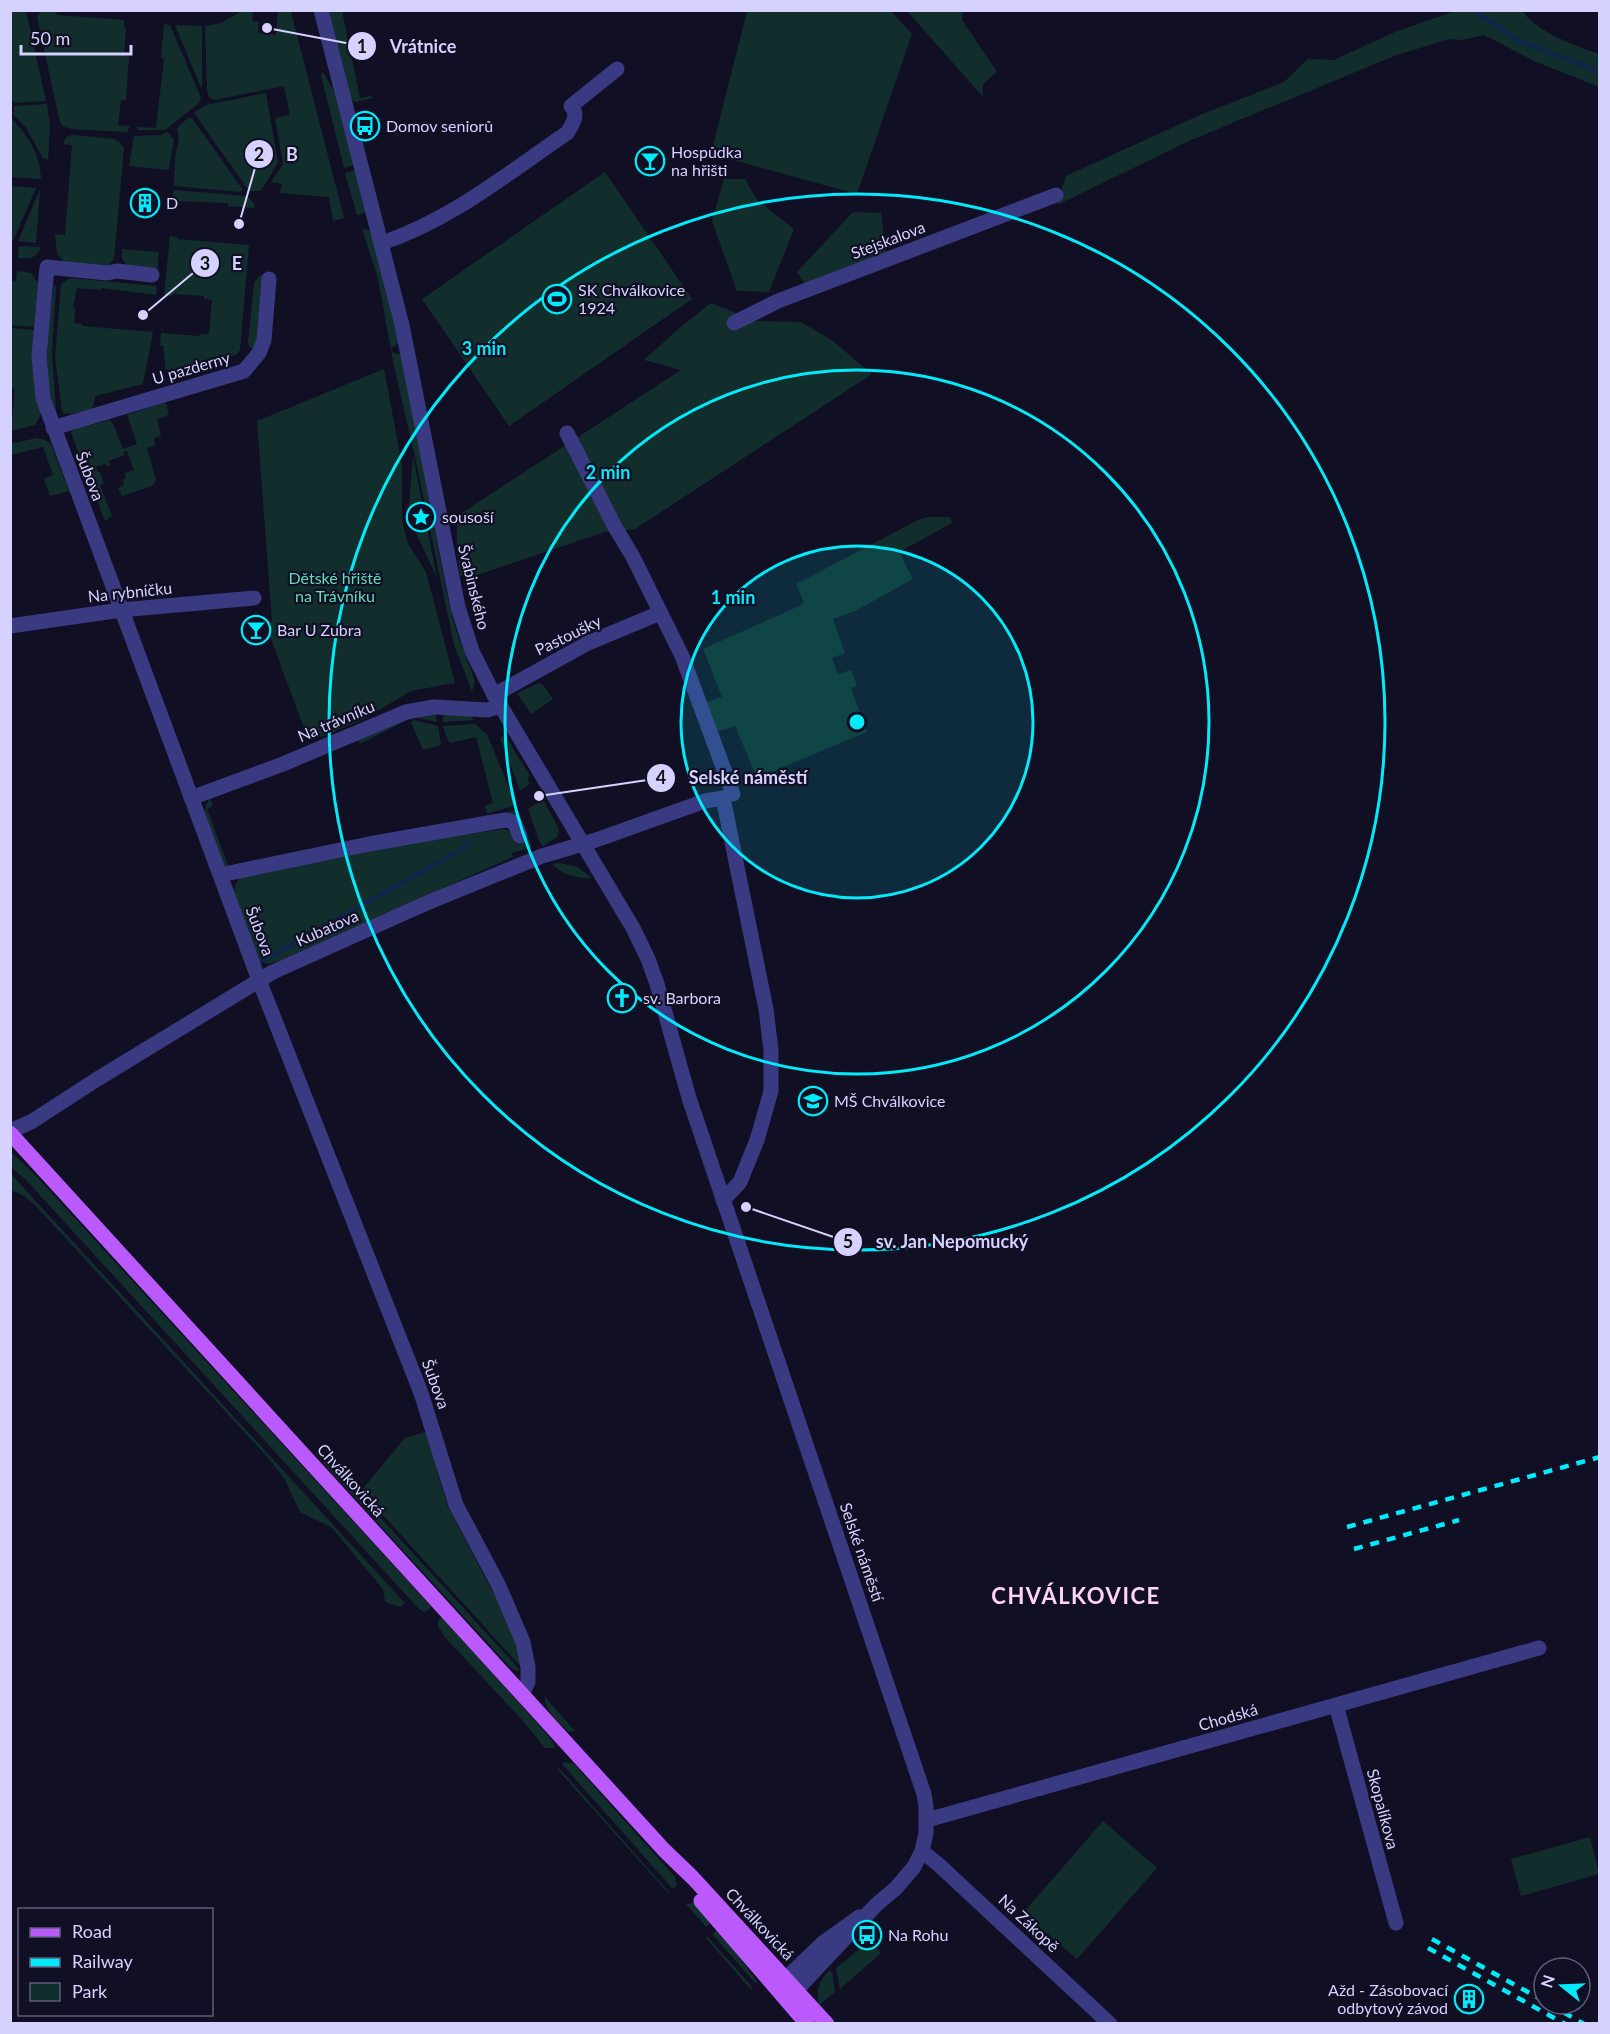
<svg xmlns="http://www.w3.org/2000/svg" width="1610" height="2034" font-family="Lato,sans-serif">
  <style>
    .green { fill: #122e2c }
    .lines { fill: none; stroke-linecap: round; stroke-linejoin: round }
    .stream { stroke: #0d2649; stroke-width: 4.5 }
    .minor { stroke: #3a3a83; stroke-width: 15 }
    .tertiary { stroke: #3a3a83; stroke-width: 15 }
    .primary { stroke: #ba5afd; stroke-width: 15 }
    .rail { stroke: #03ebfa; stroke-width: 4.5; stroke-dasharray: 9 8; stroke-linecap: butt }
    .ring { fill: none; stroke: #03ebfa; stroke-width: 3 }
    .labels { text-anchor: middle; stroke-width: 4.5; stroke-linejoin: round; paint-order: stroke }
    .poi-label { font-size: 16px; fill: #d5d2ff; stroke: #110f24; text-anchor: start }
    .street-label { font-size: 16px; fill: #d5d2ff; stroke: #110f24 }
    .park-label { font-size: 16px; fill: #5edeb9; stroke: #110f24 }
    .district-label { font-size: 22px; font-weight: bold; letter-spacing: 1.5px; fill: #ffd4f1; stroke: #110f24 }
    .centre { fill: #03ebfa; stroke: #110f24; stroke-width: 3 }
    .ring-label { font-size: 18px; text-anchor: middle; font-weight: bold; fill: #03ebfa; stroke: #110f24; stroke-width: 4.5; stroke-linejoin: round; paint-order: stroke }
    .leader { fill: none; stroke: #d5d2ff; stroke-width: 2 }
    .callout-dot { fill: #d5d2ff; stroke: #110f24; stroke-width: 2 }
    .mark-label { font-size: 18px; text-anchor: middle; font-weight: bold; fill: #111 }
    .callout-label { font-size: 18px; text-anchor: middle; font-weight: bold; fill: #d5d2ff; stroke: #110f24; stroke-width: 4.5; stroke-linejoin: round; paint-order: stroke }
  </style>
  <rect width="100%" height="100%" fill="#110f24"/>
  <path class="green" d="M55,10L57,15L124,20V27L126,28L124,55L129,56L126,100H121L118,125L130,126L127,132L71,129L65,127L60,123L37,17L41,11Z
    M10,11H26L46,101L14,103L11,96Z
    M242,11H253L252,21L259,22L258,33L276,35L278,11L291,12L344,218L333,221L329,197L280,193L282,184L271,182L283,164L275,118L290,115L284,86L214,100L209,97L207,89L205,26L221,23Z
    M329,11H342L360,98L372,96L373,98L356,102L351,100Z
    M747,11H891L912,34L857,194L711,154Z
    M907,11H963L962,20L997,72L983,84V97Z
    M1455,11H1522C1539,33 1574,45 1599,54V87L1534,61L1484,35L1462,40L1449,39L1394,56L1189,141L1057,205L1066,176L1200,115L1284,82L1308,59L1334,60L1395,32Z
    M164,24L170,25L201,98L199,103L165,130H137V127L156,128L164,59L161,58Z
    M175,25L202,26V87L201,88Z
    M323,72L336,95L355,165L344,168L321,75Z
    M266,93L278,163L261,191H249L194,113L206,105Z
    M47,104L50,126L48,160L43,158L25,126H24L13,114L14,106Z
    M11,117C28,137 40,153 41,179L11,177Z
    M188,118H192L243,190L240,192L174,186L175,157L179,139L177,128Z
    M168,132L174,140L169,170L129,166L134,136L161,135Z
    M73,135L114,139L119,142L124,148L114,259L107,267L66,263L57,254L55,234L65,235L72,145L63,144L66,137Z
    M356,170L368,212L357,215L345,173Z
    M605,172L692,299L509,426L422,299Z
    M724,179H745L757,200L794,229L769,292L737,291L712,221Z
    M10,186L36,188L13,241L11,236Z
    M40,189L36,243L18,241Z
    M175,190L247,196L254,203V208L228,206V203L173,201V191Z
    M853,212L881,213L886,252L806,285L797,272Z
    M362,228L372,231L399,343L391,348L393,353L402,355L403,359L446,591L456,630L475,681L472,692L454,645L416,462L393,361L378,279Z
    M170,236L178,237V239L249,245L240,350L236,355L174,372L166,370L163,346L160,345L161,333L200,336L201,334H209L212,300L204,299V296L173,294L172,296H164Z
    M19,246L41,247C36,259 29,259 18,258Z
    M122,249L159,252L157,272L126,265L122,258Z
    M17,271L31,273L38,283L34,327L11,325L10,280L16,281Z
    M263,275L257,345L253,349L249,347L248,343L254,283L259,276Z
    M70,278L157,286L156,295L101,288V290L77,288L73,307L75,308L74,323L82,324V326L153,332L143,384L95,396L93,409L71,414L63,413L62,410L55,357L61,284Z
    M54,283L56,287L52,353L56,411L49,392L46,349Z
    M711,303L755,321L801,322L833,341L872,374L635,529L605,532L480,574L460,576L457,547V516L681,370L644,360L683,325Z
    M11,328L34,330L35,389L41,414L35,425L11,431L15,389L11,388Z
    M384,369L402,465V521L408,544L426,572L455,683L411,691L364,719L324,736L308,739L268,631L272,621L257,421Z
    M163,403L166,404L169,415L157,419L161,436L154,438L155,446L147,448L156,480L152,486L122,496L118,488L124,485L123,480L126,478L125,473L134,470L127,451L123,452L124,455L109,461L111,465L107,467L105,464L96,467L98,472H100L104,483L100,485L112,516L105,521L71,433L74,429L110,420L114,426L123,449L137,444L127,415Z
    M36,438L45,440L51,444L69,491L50,496L44,479L53,475L43,447L11,455V444Z
    M413,456L437,578L416,533L420,524L419,518L414,516L410,520L409,503Z
    M928,517H950L952,523L899,552L913,579L857,610L833,619L845,653L832,658L838,674L851,670L857,686L851,688L867,732L757,778L735,726L714,733L701,704L722,697L703,649L799,606L804,602L796,584L918,520Z
    M539,683L544,686L553,699L531,714L517,693Z
    M435,713L437,722L413,717L360,744L356,738L413,714Z
    M443,715L470,716L474,720L443,722Z
    M414,720L438,726L441,745L423,750L411,722Z
    M475,724L487,734L516,805L487,814L485,806L493,803L476,737L450,743L446,736L443,726Z
    M505,735L530,776L527,778L530,784L520,790L500,738Z
    M210,798L213,806L207,809L229,868L223,864L205,814L206,805Z
    M543,799L559,829L557,837L543,846L540,843L528,809Z
    M517,809L532,847L512,853L513,857L279,961C269,964 265,965 257,959L234,895L235,886L241,875L408,843L504,829L524,837L516,814L484,820L483,819Z
    M559,863L578,867L592,878C578,879 561,874 552,864Z
    M11,1152L37,1177L427,1602L431,1606L430,1609L424,1612L418,1608L26,1180L11,1167Z
    M11,1174L405,1603L401,1607L385,1602L383,1589L331,1527L300,1512L285,1480L271,1461L34,1204L24,1196L11,1190Z
    M428,1431L438,1475L448,1507L506,1617L523,1655L522,1668L361,1491L405,1438Z
    M326,1458L520,1670L516,1671L509,1666L323,1463Z
    M442,1617L552,1740L555,1748H545L524,1722L445,1637L438,1626V1620Z
    M545,1697L575,1731L569,1732C560,1723 544,1711 545,1697Z
    M564,1762L574,1764L675,1877L677,1886L673,1889L562,1764Z
    M559,1768L669,1892L668,1893L558,1770Z
    M1103,1821L1157,1868L1077,1959L1023,1913Z
    M1590,1837L1599,1874L1521,1896L1511,1859Z
    M695,1903L712,1922L706,1927L686,1904Z
    M718,1929L757,1981L756,1984L712,1934Z
    M708,1937L753,1988L751,1990L706,1938Z
    M870,1940L881,1953L840,1989L836,1968L861,1948L864,1950L871,1945L868,1941Z
    M830,1970L832,1972L835,1992L819,2005C816,1991 819,1980 830,1970Z"/>
  <g class="lines">
    <path class="stream" d="M1473,10L1519,41L1600,72
      M263,961L469,845L468,841"/>
    <path class="minor" d="M382,243C451,220 508,173 567,133C573,124 579,114 571,106L617,69
      M152,275L117,271L107,273L47,267L39,356L43,398L259,980L421,1393L456,1505L498,1584L523,1642L528,1667V1682L522,1694
      M734,323L778,301L1056,195
      M53,428L244,371L259,353L264,340L269,279
      M567,433L615,527L633,557L682,656L733,794
      M10,626L121,610L254,598
      M494,695L588,643L660,613
      M191,798L283,764L406,712L434,707L487,710L501,706
      M220,875L369,844L505,820L514,822L520,836
      M10,1131L31,1122L99,1078L273,972L429,902L542,856L596,840L705,801L723,798L766,1009L771,1050V1091L757,1140L740,1182L723,1200
      M1336,1705L1396,1923
      M927,1820L1539,1648
      M922,1851L939,1865L1110,2024"/>
    <path class="tertiary" d="M321,10L402,325L458,607L472,651L494,695L633,928L648,959L657,984L689,1098L924,1794L926,1806V1833L922,1851L914,1867L896,1888L876,1905L788,1999
      M777,1987L824,1942L859,1917"/>
    <path class="primary" d="M10,1133L664,1850L693,1878L827,2024
      M701,1901L807,2024"/>
    <path class="rail" d="M1347,1527L1600,1457
      M1354,1549L1459,1520
      M1432,1939L1544,2001
      M1428,1948L1565,2024
      M1549,2004L1584,2024"/>
  </g>
  <circle cx="857" cy="722" r="176" fill="#03ebfa" fill-opacity=".12"/>
  <g class="ring">
    <circle cx="857" cy="722" r="176"/>
    <circle cx="857" cy="722" r="352"/>
    <circle cx="857" cy="722" r="528"/>
  </g>
  <defs>
    <g id="bus-ring" transform="scale(1.5)"><circle r="9.5" fill="#110f24" stroke="#03ebfa" stroke-width="1.5"/><path d="M-5-6H5V4H4V6H2V4H-2V6H-4V4H-5ZM-3.5-4V0h7V-4ZM-3.5 1.2v1.5H-2V1.2ZM2 1.2v1.5H3.5V1.2Z" fill="#03ebfa"/></g>
    <g id="bar-ring" transform="scale(1.5)"><circle r="9.5" fill="#110f24" stroke="#03ebfa" stroke-width="1.5"/><path d="M-6-5H6L.8 .8V4.5H3.5V6h-7V4.5H-.8V.8Z" fill="#03ebfa"/></g>
    <g id="building-ring" transform="scale(1.5)"><circle r="9.5" fill="#110f24" stroke="#03ebfa" stroke-width="1.5"/><path d="M-4-6H4V6H1V3H-1V6H-4ZM-2.5-4.3h1.7v1.8h-1.7ZM.8-4.3h1.7v1.8H.8ZM-2.5-1h1.7V.8h-1.7ZM.8-1h1.7V.8H.8Z" fill="#03ebfa"/></g>
    <g id="stadium-ring" transform="scale(1.5)"><circle r="9.5" fill="#110f24" stroke="#03ebfa" stroke-width="1.5"/><path d="M0-5a6.5 5 0 1 0 0 10a6.5 5 0 1 0 0-10ZM-3.5-1.8h7v3.6h-7Z" fill="#03ebfa"/></g>
    <g id="sight-ring" transform="scale(1.5)"><circle r="9.5" fill="#110f24" stroke="#03ebfa" stroke-width="1.5"/><path d="M0-6L1.8-2.2L6-1.7L2.9 1.2L3.7 5.4L0 3.3L-3.7 5.4L-2.9 1.2L-6-1.7L-1.8-2.2Z" fill="#03ebfa"/></g>
    <g id="church-ring" transform="scale(1.5)"><circle r="9.5" fill="#110f24" stroke="#03ebfa" stroke-width="1.5"/><path d="M-1.2-6h2.4v3.5h3.3v2.4h-3.3V6h-2.4V-.1h-3.3v-2.4h3.3Z" fill="#03ebfa"/></g>
    <g id="school-ring" transform="scale(1.5)"><circle r="9.5" fill="#110f24" stroke="#03ebfa" stroke-width="1.5"/><path d="M0-5L7-2L0 1L-7-2ZM-4 1L0 2.5L4 1V4Q0 6-4 4Z" fill="#03ebfa"/></g>
  </defs>
  <g fill-rule="evenodd">
    <use href="#bus-ring" x="365" y="126"/>
    <use href="#bar-ring" x="650" y="161"/>
    <use href="#building-ring" x="145" y="203"/>
    <use href="#stadium-ring" x="557" y="299"/>
    <use href="#sight-ring" x="421" y="517"/>
    <use href="#bar-ring" x="256" y="630"/>
    <use href="#church-ring" x="622" y="998"/>
    <use href="#school-ring" x="813" y="1101"/>
    <use href="#bus-ring" x="867" y="1935"/>
    <use href="#building-ring" x="1469" y="1999"/>
  </g>
  <g class="labels">
    <g class="poi-label">
      <text x="386" y="132">Domov seniorů</text>
      <text x="671" y="158">Hospůdka<tspan x="671" dy="18">na hřišti</tspan></text>
      <text x="166" y="209">D</text>
      <text x="578" y="296">SK Chválkovice<tspan x="578" dy="18">1924</tspan></text>
      <text x="442" y="523">sousoší</text>
      <text x="277" y="636">Bar U Zubra</text>
      <text x="643" y="1004">sv. Barbora</text>
      <text x="834" y="1107">MŠ Chválkovice</text>
      <text x="888" y="1941">Na Rohu</text>
      <text x="1448" y="1996" text-anchor="end">Ažd - Zásobovací<tspan x="1448" dy="18">odbytový závod</tspan></text>
    </g>
    <g class="street-label">
      <text transform="translate(888 240) rotate(-21)" y="6">Stejskalova</text>
      <text transform="translate(191 368) rotate(-16)" y="6">U pazderny</text>
      <text transform="translate(90 476) rotate(69)" y="6">Šubova</text>
      <text transform="translate(474 587) rotate(76)" y="6">Švabinského</text>
      <text transform="translate(130 592) rotate(-6)" y="6">Na rybníčku</text>
      <text transform="translate(568 635) rotate(-26)" y="6">Pastoušky</text>
      <text transform="translate(336 721) rotate(-23)" y="6">Na trávníku</text>
      <text transform="translate(327 928) rotate(-24)" y="6">Kubatova</text>
      <text transform="translate(260 931) rotate(69)" y="6">Šubova</text>
      <text transform="translate(436 1384) rotate(70)" y="6">Šubova</text>
      <text transform="translate(351 1480) rotate(48)" y="6">Chválkovická</text>
      <text transform="translate(862 1552) rotate(71)" y="6">Selské náměstí</text>
      <text transform="translate(1228 1717) rotate(-16)" y="6">Chodská</text>
      <text transform="translate(1383 1809) rotate(75)" y="6">Skopalíkova</text>
      <text transform="translate(1029 1923) rotate(43)" y="6">Na Zákopě</text>
      <text transform="translate(760 1924) rotate(47)" y="6">Chválkovická</text>
    </g>
    <g class="park-label">
      <text x="335" y="584">Dětské hřiště<tspan x="335" dy="18">na Trávníku</tspan></text>
    </g>
    <g class="district-label">
      <text x="1076" y="1604">CHVÁLKOVICE</text>
    </g>
  </g>
  <circle cx="857" cy="722" r="9" class="centre"/>
  <g class="ring-label">
    <text x="484" y="355">3 min</text>
    <text x="608" y="479">2 min</text>
    <text x="733" y="604">1 min</text>
  </g>
  <path class="leader" d="M267 28L362 46M239 224L259 154M143 315L205 263M539 796L661 778M746 1207L848 1242"/>
  <g class="callout-dot">
    <circle cx="267" cy="28" r="6"/>
    <circle cx="239" cy="224" r="6"/>
    <circle cx="143" cy="315" r="6"/>
    <circle cx="539" cy="796" r="6"/>
    <circle cx="746" cy="1207" r="6"/>
    <circle cx="362" cy="46" r="15"/>
    <circle cx="259" cy="154" r="15"/>
    <circle cx="205" cy="263" r="15"/>
    <circle cx="661" cy="778" r="15"/>
    <circle cx="848" cy="1242" r="15"/>
  </g>
  <g class="mark-label">
    <text x="362" y="53">1</text>
    <text x="259" y="161">2</text>
    <text x="205" y="270">3</text>
    <text x="661" y="784">4</text>
    <text x="848" y="1248">5</text>
  </g>
  <g class="callout-label">
    <text x="423" y="53">Vrátnice</text>
    <text x="292" y="161">B</text>
    <text x="237" y="270">E</text>
    <text x="748" y="784">Selské náměstí</text>
    <text x="952" y="1248">sv. Jan Nepomucký</text>
  </g>
  <rect width="1610" height="2034" fill="none" stroke="#d5d2ff" stroke-width="24"/>
  <rect x="18" y="1908" width="195" height="108" fill="#110f24" stroke="#5f5d7c" stroke-width="1.5"/>
  <rect x="30" y="1928" width="30" height="9" fill="#ba5afd" stroke="#5f5d7c" stroke-width="1.5"/>
  <text x="72" y="1938" font-size="18" fill="#d5d2ff">Road</text>
  <rect x="30" y="1958" width="30" height="9" fill="#03ebfa" stroke="#5f5d7c" stroke-width="1.5"/>
  <text x="72" y="1968" font-size="18" fill="#d5d2ff">Railway</text>
  <rect x="30" y="1983" width="30" height="18" fill="#122e2c" stroke="#5f5d7c" stroke-width="1.5"/>
  <text x="72" y="1998" font-size="18" fill="#d5d2ff">Park</text>
  <g transform="translate(1562 1986) rotate(288)"><circle r="28" fill="#110f24" stroke="#5f5d7c" stroke-width="1.5"/>
  <path d="M0-4.5L10 22L0 15L-10 22Z" fill="#03ebfa"/>
  <text y="-9" font-size="16" font-weight="bold" text-anchor="middle" fill="#d5d2ff">N</text>
  </g>
  <path d="M21 45v9h110v-9" fill="none" stroke="#d5d2ff" stroke-width="3"/>
  <text x="30" y="45" font-size="18" fill="#d5d2ff" stroke="#110f24" stroke-width="4.5" paint-order="stroke">50 m</text>
</svg>
